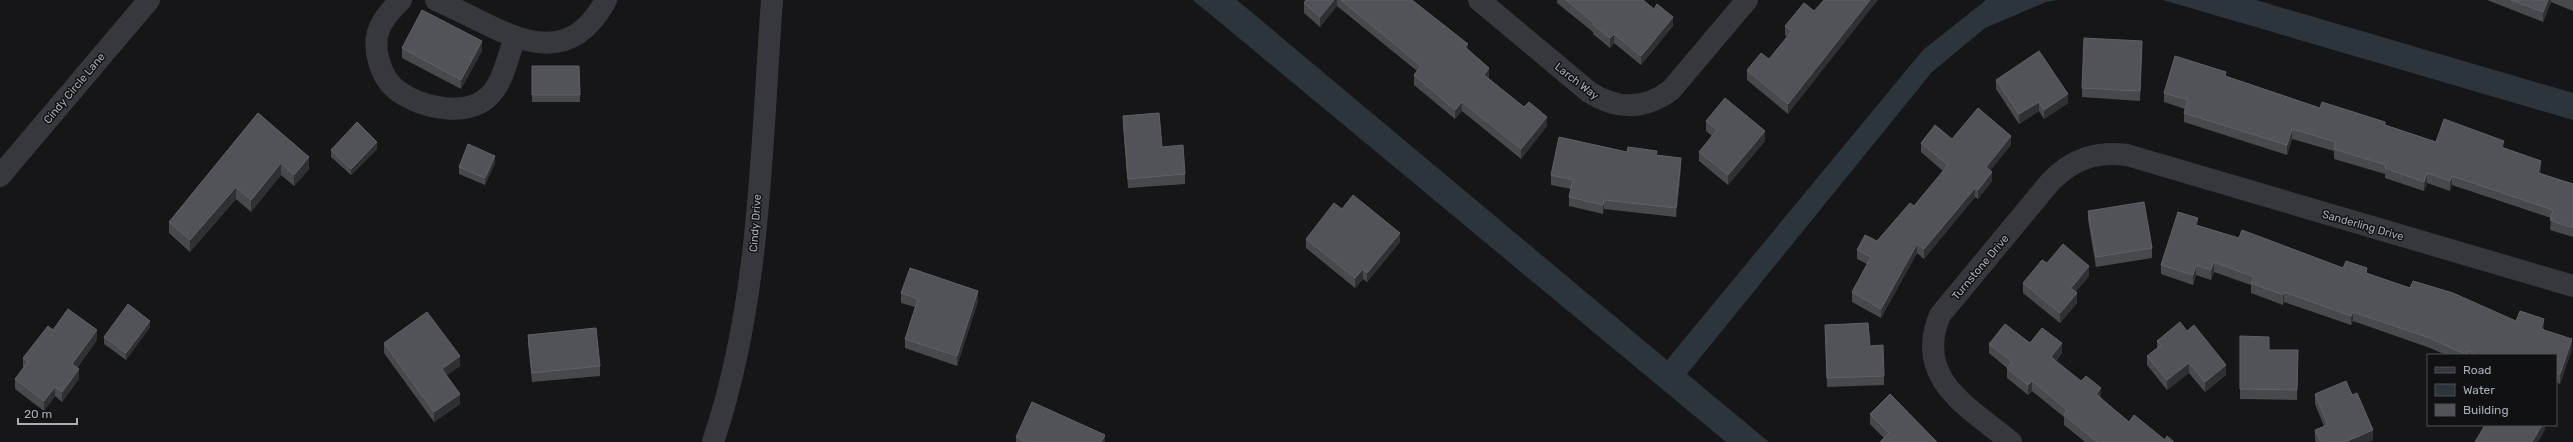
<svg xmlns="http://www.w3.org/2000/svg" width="2573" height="442" font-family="Rubik,sans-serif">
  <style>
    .water { fill: #2c353c }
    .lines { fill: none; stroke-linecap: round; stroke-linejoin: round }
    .minor { stroke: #37383d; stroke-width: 22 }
    .wall { fill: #47494d }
    .shaded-wall { fill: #2f3033 }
    .building { fill: #525359; stroke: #5f6168 }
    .labels { text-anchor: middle; stroke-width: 3; stroke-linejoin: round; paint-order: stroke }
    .street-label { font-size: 11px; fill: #a8adb8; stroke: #111113 }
  </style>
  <rect width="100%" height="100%" fill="#161618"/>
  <path class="water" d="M1193,0H1237L1667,360L1923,50L1986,0H2057L2046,2L1985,28L1932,72L1687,374L1769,442H1726Z
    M2163,0H2256L2573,93V120Z"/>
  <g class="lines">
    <path class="minor" d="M401,0C393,8 385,16 380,27C371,46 380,78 398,91C422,108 469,119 491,94C504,80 508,55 515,38
      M436,0C496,25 562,82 606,0
      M1479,0L1589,92C1617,110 1644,110 1671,90L1747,0
      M0,176L149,0
      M713,442C761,300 761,148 772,0
      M2011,442C1969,407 1913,379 1940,315L2051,181C2073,159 2096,151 2127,155L2573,286"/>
  </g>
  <path class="wall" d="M1306,0H1412L1468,50L1489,78V79L1547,126L1521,159L1462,111L1455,119L1414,85V75L1417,71L1337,6L1320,27L1304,13V3Z
    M1557,0H1643L1673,26L1641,65L1614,43L1610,48L1593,34V32L1557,3Z
    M2487,0H2573V11L2551,2L2543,22Z
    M1814,11L1788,114L1747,80V70L1769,59L1787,37L1785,35V26Z
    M402,48L482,51L461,89L402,58Z
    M2142,50L2140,101L2082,97V88Z
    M532,66H579L580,102H532Z
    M2226,76L2320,108L2385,125L2436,142L2504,148L2541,170L2540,173L2573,184V237L2550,230L2551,218L2452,185L2450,191L2427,183L2424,191L2385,178V174L2334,159V151L2292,139L2287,155L2184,122V113L2185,109L2164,102V93Z
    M1996,80L2068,103L2044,119L2039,111L2019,124L1996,89Z
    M258,113L309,169L294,186L281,175L251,212L236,199L190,252L169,233V222Z
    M1123,116L1185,174V184L1128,188L1123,125Z
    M1706,121L1765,141L1728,185L1699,161V152L1712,136L1706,131Z
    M1952,139L2011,145L1990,170L1992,181L1978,199L1975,197L1924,259L1917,253L1881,318L1852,302V292L1867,264L1857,259V250L1877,241L1914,206L1943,171L1921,152V143Z
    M377,149L351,175L331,157V150Z
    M1627,152L1657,155L1681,168L1676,217L1604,209L1603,214L1569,206V197L1571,189L1551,185V175Z
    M495,163L485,185L459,174V167Z
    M1342,209L1400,242L1367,282L1363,279L1355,288L1306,248V239Z
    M2088,211L2152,248V258L2096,267L2088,220Z
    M2198,225L2239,238L2343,268L2367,274L2410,288L2516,321L2544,328L2543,330L2572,349L2560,384L2556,382V355H2446L2430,348L2353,321L2351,325L2284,302L2283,305L2251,293V285L2214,272L2211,280L2196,275L2193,285L2161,274V265Z
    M2047,263L2089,276L2075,292L2077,303L2060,323L2023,293V283Z
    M901,293L978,301L957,366L905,348V339L915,307L901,303Z
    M1825,325L1870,346L1884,376V385L1827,387Z
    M150,327L126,360L104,344V337Z
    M53,330L97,340L77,368L79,379L62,402L55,396L44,411L15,389V379L23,368V358Z
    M528,335L600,366V376L532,382L528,344Z
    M2240,336L2269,350H2298L2297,400L2240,399Z
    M2157,341L2226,375L2205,392L2189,373L2167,390L2147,365V356L2157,349Z
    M384,343L460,366L446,375L460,404L434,422L384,353Z
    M2030,343L2062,353L2056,361L2129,422L2165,440L2174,442H2085L2064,425V417L2032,391L2028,395L2007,378V368L1989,353V344Z
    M2315,394L2373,440L2368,442H2316L2315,440V430L2324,426L2315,404Z
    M1870,414L1937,442L1884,438L1870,424Z
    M1016,437L1105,442H1016Z"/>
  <path class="shaded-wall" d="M1334,0H1337V6L1320,27V17Z
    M1870,0H1878L1788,114V104Z
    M2548,0H2551V2L2543,22V12Z
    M1673,17V26L1641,65V56Z
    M1614,34V43L1610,48V38Z
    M482,41V51L461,89V80Z
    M1468,44V53L1465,47Z
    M1489,68V78L1484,84V75Z
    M2068,94V103L2044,119V110Z
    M1462,102V111L1455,119V110Z
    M2039,102V111L2019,124V114Z
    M1547,117V126L1521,159V149Z
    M2292,129V139L2287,155V145Z
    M1765,131V141L1728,185V175Z
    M2011,136V145L1986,176V167Z
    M2504,141V151L2501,147Z
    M377,142V149L351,175V169Z
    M495,156V163L485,185V178Z
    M309,157V169L294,186V175Z
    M1681,158V168L1676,217V208Z
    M2541,161V170L2538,182V173Z
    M281,163V175L251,212V200Z
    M1992,172V181L1978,199V190Z
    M2427,173V183L2424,191V182Z
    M2452,176V185L2450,191V181Z
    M236,187V199L190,252V240Z
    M1975,188V197L1924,259V249Z
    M1604,200V209L1603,214V205Z
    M2198,218V228L2195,225Z
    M1400,233V242L1367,282V273Z
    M1917,244V253L1881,318V309Z
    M2214,262V272L2211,280V270Z
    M2196,265V275L2193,285V275Z
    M2089,266V276L2071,298V288Z
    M1363,269V279L1355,288V278Z
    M978,291V301L957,366V356Z
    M2284,292V302L2283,305V295Z
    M2077,293V303L2060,323V313Z
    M2353,312V321L2351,325V316Z
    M2544,319V328L2541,339V329Z
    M150,321V327L126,360V353Z
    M97,330V340L72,374V364Z
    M2572,339V349L2560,384V374Z
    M2062,343V353L2051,366V357Z
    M460,356V366L442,379V369Z
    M2189,363V373L2167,390V380Z
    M2226,365V375L2205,392V382Z
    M79,369V379L62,402V392Z
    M2032,381V391L2028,395V385Z
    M55,387V396L44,411V401Z
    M2101,388V398L2096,404V394Z
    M460,394V404L434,422V412Z
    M2542,425H2545V430L2538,442H2532Z
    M2373,430V440L2368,442H2345Z
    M1105,435V442H1101Z"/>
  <path class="building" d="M1306,0H1334L1320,17L1304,3Z
    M1341,0H1412L1468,44L1465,47L1489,68L1484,75L1524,107L1529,102L1547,117L1521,149L1462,102L1455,110L1414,75L1421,66Z
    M1566,0H1643L1654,9L1657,4L1673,17L1641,56L1614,34L1610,38L1593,25L1594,23Z
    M1824,0H1870L1788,104L1747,70L1761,53L1769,59L1792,31L1785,26L1804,3L1814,11Z
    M2511,0H2548L2543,12Z
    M422,10L482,41L461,80L402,48Z
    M2084,38L2142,41L2140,91L2082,88Z
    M2039,51L2068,94L2044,110L2039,102L2019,114L1996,80Z
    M2175,56L2226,72L2225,76L2320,108L2322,102L2385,122V125L2436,142L2444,119L2504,141L2501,147L2541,161L2538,173L2573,184V228L2550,220L2553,210L2452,176L2450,181L2427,173L2424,182L2385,168L2386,165L2334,149L2336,142L2292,129L2287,145L2184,113L2188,100L2164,93Z
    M532,66H579L580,95H532Z
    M1725,98L1765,131L1728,175L1699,152L1717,130L1706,121Z
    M1978,108L2011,136L1986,167L1992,172L1978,190L1975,188L1924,249L1917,244L1881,309L1852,292L1871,257L1857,250L1865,235L1877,241L1910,203L1914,206L1948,165L1921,143L1935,125L1952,139Z
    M258,113L309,157L294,175L281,163L251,200L236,187L190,240L169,222Z
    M1159,113L1162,147L1183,145L1185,174L1128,179L1123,116Z
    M357,122L377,142L351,169L331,150Z
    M1559,137L1627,152L1628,147L1657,151L1656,155L1681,158L1676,208L1604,200L1603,205L1569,197L1573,180L1551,175Z
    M468,144L495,156L485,178L459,167Z
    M1353,195L1400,233L1367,273L1363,269L1355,278L1306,239L1334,203L1342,209Z
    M2144,202L2152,248L2096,257L2088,211Z
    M2178,212L2198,218L2195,225L2239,238L2242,230L2343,268L2346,261L2367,268L2366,273L2410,288L2413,281L2453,293L2516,321L2520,311L2544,319L2541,329L2572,339L2560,374L2556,373V355H2479L2468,351L2467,354L2458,351L2430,338L2353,312L2351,316L2284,292L2283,295L2251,283L2254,277L2214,262L2211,270L2196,265L2193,275L2161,265Z
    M2063,244L2089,266L2071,288L2077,293L2060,313L2023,283L2042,260L2047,263Z
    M910,268L978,291L957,356L905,339L918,299L901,293Z
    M128,304L150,321L126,353L104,337Z
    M68,309L97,330L72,364L79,369L62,392L55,387L44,401L15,379L28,362L23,358L48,326L53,330Z
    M427,312L460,356L442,369L460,394L434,412L384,343Z
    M2180,322L2187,331L2194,325L2226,365L2205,382L2189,363L2167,380L2147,356L2161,345L2157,341Z
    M1868,323L1870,346L1883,345L1884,376L1827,378L1825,325Z
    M2005,324L2030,343L2042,328L2062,343L2051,357L2081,381L2086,376L2101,388L2096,394L2129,422L2134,415L2165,440L2167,436L2174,442H2097L2064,415L2067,410L2032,381L2028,385L2007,368L2012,362L1989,344Z
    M596,328L600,366L532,373L528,335Z
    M2240,336L2269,337V350H2298L2297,390L2240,389Z
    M2346,381L2352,395L2357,393L2373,430L2345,442H2321L2315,430L2328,425L2315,394Z
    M1890,394L1937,442H1880L1889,433L1870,414Z
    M1032,402L1105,435L1101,442H1027L1016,437Z
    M2485,425H2542L2532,442H2475Z"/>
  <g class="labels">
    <g class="street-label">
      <text transform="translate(1577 81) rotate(38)" y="4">Larch Way</text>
      <text transform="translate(74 88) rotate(-50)" y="4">Cindy Circle Lane</text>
      <text transform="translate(755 223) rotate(-86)" y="4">Cindy Drive</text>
      <text transform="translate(2363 225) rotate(16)" y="4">Sanderling Drive</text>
      <text transform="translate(1980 267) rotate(-50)" y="4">Turnstone Drive</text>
    </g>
  </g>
  <rect x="2427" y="354" width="130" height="72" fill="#111113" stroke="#4d4f55"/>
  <rect x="2435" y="367" width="20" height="6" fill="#37383d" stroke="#4d4f55"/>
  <text x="2463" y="374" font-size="12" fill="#a8adb8">Road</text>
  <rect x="2435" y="384" width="20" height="12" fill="#2c353c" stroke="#4d4f55"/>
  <text x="2463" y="394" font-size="12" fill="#a8adb8">Water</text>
  <rect x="2435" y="404" width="20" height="12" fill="#525359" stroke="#4d4f55"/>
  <text x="2463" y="414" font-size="12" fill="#a8adb8">Building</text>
  <path d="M18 418v6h59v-6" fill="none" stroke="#a8adb8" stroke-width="2"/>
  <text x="24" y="418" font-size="12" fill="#a8adb8" stroke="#111113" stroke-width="3" paint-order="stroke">20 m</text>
</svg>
